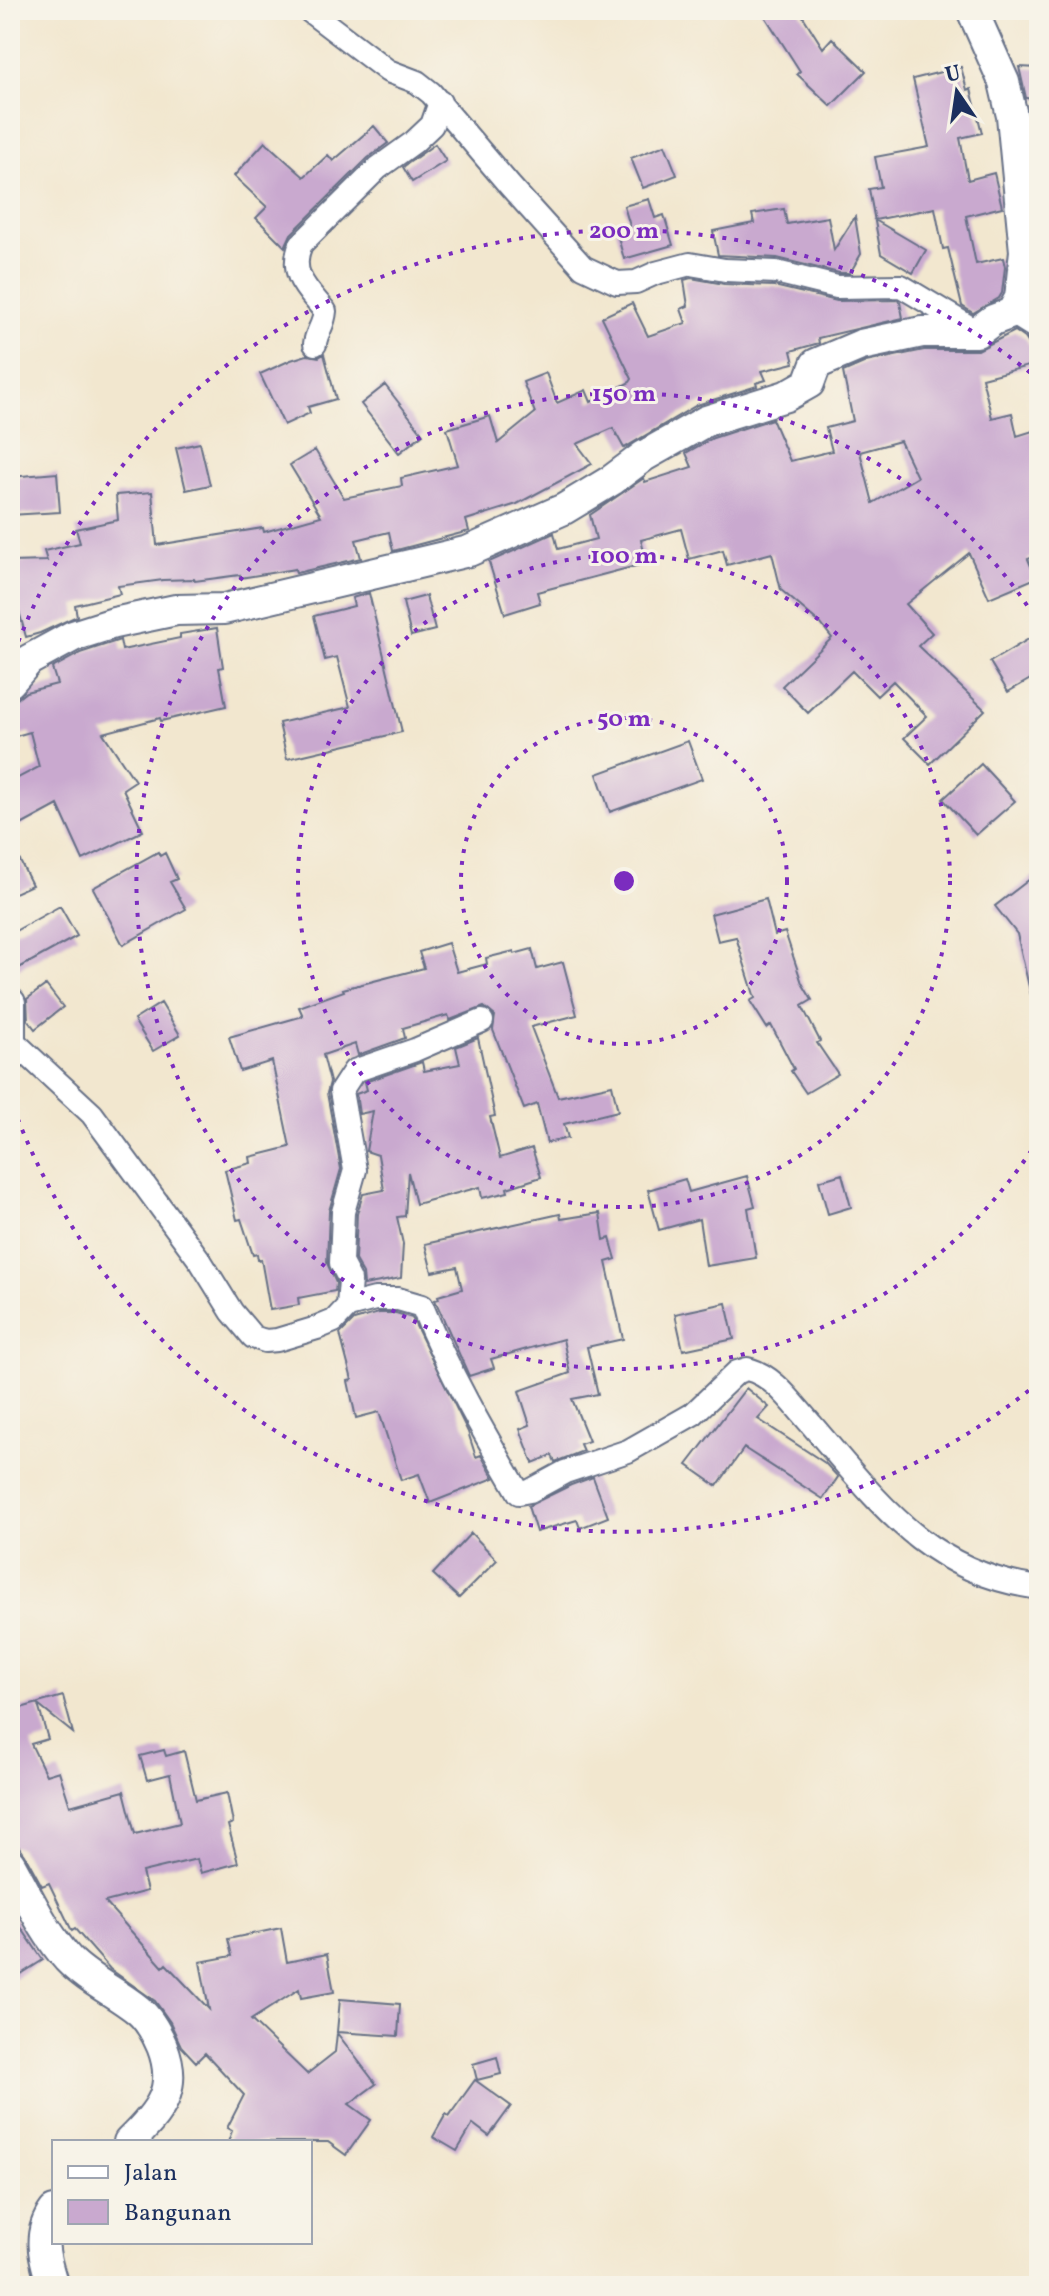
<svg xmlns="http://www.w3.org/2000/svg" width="1049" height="2296" font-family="Vollkorn,serif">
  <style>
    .building { fill: #c9a9cf; fill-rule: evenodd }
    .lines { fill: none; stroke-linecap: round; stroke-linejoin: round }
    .street-casing { stroke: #666f86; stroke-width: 26 }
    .secondary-casing { stroke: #666f86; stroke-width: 34 }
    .street { stroke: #fff; stroke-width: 22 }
    .secondary { stroke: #fff; stroke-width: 30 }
    .ring { fill: none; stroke: #7b2cbf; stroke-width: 4; stroke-dasharray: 4 8 }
    .centre { fill: #7b2cbf; stroke: #f7f3e8; stroke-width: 4 }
    .ring-label { font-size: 24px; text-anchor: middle; font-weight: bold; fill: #7b2cbf; stroke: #f7f3e8; stroke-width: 6; stroke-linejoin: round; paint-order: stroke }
  </style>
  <rect width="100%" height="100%" fill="#f7f3e8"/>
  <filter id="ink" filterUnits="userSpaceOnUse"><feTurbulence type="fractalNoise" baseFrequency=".0125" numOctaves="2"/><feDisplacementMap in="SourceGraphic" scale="16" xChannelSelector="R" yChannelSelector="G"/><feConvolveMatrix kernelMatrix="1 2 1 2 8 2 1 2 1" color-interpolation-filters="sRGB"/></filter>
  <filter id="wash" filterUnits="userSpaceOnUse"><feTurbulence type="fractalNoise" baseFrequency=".006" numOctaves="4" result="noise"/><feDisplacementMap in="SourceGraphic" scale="32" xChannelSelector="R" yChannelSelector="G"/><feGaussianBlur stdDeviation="1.8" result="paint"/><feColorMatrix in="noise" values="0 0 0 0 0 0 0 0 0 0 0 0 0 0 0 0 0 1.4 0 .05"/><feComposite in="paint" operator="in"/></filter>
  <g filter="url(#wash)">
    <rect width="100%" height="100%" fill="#f2e7cf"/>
    <g id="blocks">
      <path class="building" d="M761,10H799L823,48L832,38L866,71L831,106L797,74L800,71Z
        M961,67L967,90L971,89L982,133L960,138L968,180L994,173L1002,207L966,216L976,264L1003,258L1005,267L1002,293L999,298L973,313L962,306L948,248L943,249L935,208L875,220L926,250L913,273L881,254L869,189L881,187L875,157L929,147L913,79Z
        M1019,67L1039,68V99L1026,98Z
        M374,126L388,143L368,158L291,234L285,247L256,218L267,207L234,176L265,142L304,177L328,155L333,161Z
        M435,144L446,161L412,182L403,167Z
        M665,145L677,175L643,188L631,158Z
        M649,199L655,218L664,215L673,245L624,259L616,230L630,226L624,206Z
        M784,209L787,224L828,217L834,250L855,217L861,254L850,273H839L777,258L718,255L713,231L754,223L752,214Z
        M691,278L724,284L774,286L837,301L897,300L900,302L903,318L818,338L819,343L791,351L794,363L762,371L766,380L756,383L757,386L697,405L624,448L613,428L577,444L592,464L517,504L466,520L469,531L393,551L389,532L356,540L361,558L296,573L295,569L240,578V575L195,581L194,579L163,580L118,586L120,594L75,605L77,616L40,633L26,637L19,611L10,613V562L47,561L44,551L80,543L76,529L118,520L116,495L152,492L157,545L263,528L264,532L321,516L290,465L315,450L344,498L402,486L401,478L458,465L447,429L490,416L498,443L535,413L523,382L546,373L557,403L586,390L591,402L630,382L632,379L602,317L632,303L648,336L686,323L681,309L688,306L684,280Z
        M1015,331L1025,338L1031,347L1036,364L982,378L992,418L1012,413L1017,436L1039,429V555L1028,559L1036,578L989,598L969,553L906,604L932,633L918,646L985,710L930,764L904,738L927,716L893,681L877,696L852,671L808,713L782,686L832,638L821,624L781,590L772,553L727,565L723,550L689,559L681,529L641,540L647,563L537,592L540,603L505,614L489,562L554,533L558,549L596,539L590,515L644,478L645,482L692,467L686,453L713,438L772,419L790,461L832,451L826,428L853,421L843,372L866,362L924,350H978ZM900,441L917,477L873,503L860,452Z
        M324,354L336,399L308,407L310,413L284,425L260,374L291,360L307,355L319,357Z
        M385,385L423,434L399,453L361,404Z
        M200,443L210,485L186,490L176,448Z
        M57,473L60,512L10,515V477Z
        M369,593L402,732L287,759L279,723L350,707L337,657L325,660L314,616L354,606L352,598Z
        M426,596L435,630L411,636L403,602Z
        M217,628L223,667L219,668L226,706L161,721L160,718L103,733L135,781L123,789L143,831L83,860L58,805L10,831V782L39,767L30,732L16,736L10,714V700L17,699L26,692L57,684L52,668L80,653L120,640L122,650L180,638V634Z
        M1039,633V674L1008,692L990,662Z
        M688,741L702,779L610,812L597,774Z
        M981,764L1015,801L976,835L943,799Z
        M10,841L32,885L10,895Z
        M158,852L160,856L165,853L177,879L170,882L186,909L123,945L93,888Z
        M1039,872V999L1032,1000L1017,934L995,906Z
        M766,899L775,935L785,932L802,983L812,1000L802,1006L820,1041L817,1043L838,1074L806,1093L791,1071L794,1069L771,1025L767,1028L750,1001L755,998L736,937L718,941L711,914Z
        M60,906L77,936L10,973V934Z
        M448,943L457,972L487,964L486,958L514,951V954L532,949L537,969L563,962L577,1015L531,1027L558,1097L612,1085L618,1111L564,1124L568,1138L547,1143L537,1104L524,1109L493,1030L495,1016L484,1007L450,1020L448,1015L403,1028L405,1038L358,1055L355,1044L323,1055L330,1082L327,1093L341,1169L329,1211L327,1263L336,1283L335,1291L298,1298L299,1305L270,1310L261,1259L258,1260L257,1254L253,1255L241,1219L237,1220L225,1170L251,1163L250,1157L290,1147L272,1061L240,1071L229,1037L303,1016L299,1007L344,991L343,989L424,968L419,952Z
        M46,985L63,1007L35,1029L28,1020L27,999Z
        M161,1003L180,1035L153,1051L134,1020Z
        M478,1038L495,1116L490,1117L500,1158L532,1148L541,1177L507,1188L508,1192L482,1198L480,1187L416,1204L408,1172L405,1216L397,1217L403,1244L401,1278L364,1285L363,1274L355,1260L357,1214L363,1194L384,1190L378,1155L366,1151L373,1111L359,1114L356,1094L367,1090L365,1082L422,1062L424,1071L460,1064L456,1047Z
        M842,1174L851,1207L828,1214L819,1181Z
        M747,1176L755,1206L748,1208L756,1258L706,1266L699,1219L659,1230L648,1190L685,1179L689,1192Z
        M600,1213L604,1240L610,1238L616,1259L606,1262L623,1339L587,1347L598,1394L572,1399L589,1441L580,1444L583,1451L555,1462L552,1455L533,1463L520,1429L530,1425L519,1391L570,1373L563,1339L491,1359L494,1368L469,1376L435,1300L439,1299L438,1296L462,1289L457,1267L432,1272L425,1244L560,1214L561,1219Z
        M726,1303L734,1339L683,1350L675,1314Z
        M379,1313H396L412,1318L468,1432L476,1457L481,1455L494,1478L430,1503L419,1474L401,1480L379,1412L356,1418L348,1381L352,1380L340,1334L354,1320Z
        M746,1388L769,1407L758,1419L825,1463L838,1477L823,1499L744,1448L717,1486L687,1465Z
        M593,1477L608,1517L580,1528L577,1520L536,1532L528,1506L571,1485Z
        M471,1533L497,1560L459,1598L433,1574Z
        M63,1696L73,1733L38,1705L48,1739L31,1744L46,1775L59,1771L70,1806L124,1791L135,1834L180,1823L170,1774L147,1780L140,1756L164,1750L166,1756L184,1751L196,1800L227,1793L233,1823L228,1825L238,1863L201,1873L197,1859L142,1872L147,1891L105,1902L163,1967L166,1964L209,2009L200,1962L232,1956L228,1939L281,1928L287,1962L327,1954L334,1992L301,1998L299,1989L251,2020L307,2074L335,2052L337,2033L376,2084L349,2104L371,2120L346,2155L328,2142H228L232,2131L227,2128L244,2095L205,2053L196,2062L181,2046L170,2022L155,2001L110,1969L75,1929L72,1931L49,1883L42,1886L25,1855L19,1847L10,1846V1711Z
        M10,1911L43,1960L10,1981Z
        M340,1999L400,2004L398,2036L337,2032Z
        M497,2057L501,2074L477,2080L473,2064Z
        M475,2080L511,2106L489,2136L473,2124L457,2151L433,2137L446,2114L449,2116Z"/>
    </g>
  </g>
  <g filter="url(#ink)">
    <use href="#blocks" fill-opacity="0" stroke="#666f86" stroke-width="2"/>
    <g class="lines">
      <g class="street-casing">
        <path id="street" d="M308,10L388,71L417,82L431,93L510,186L583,267L617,283L636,282L656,273L690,264L725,270L776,272L837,287L901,286L976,331
          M1012,313L1036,328L1039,335
          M315,344C316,332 324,326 325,311C307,289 288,274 301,244L378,168L414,142L432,125L440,102
          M11,1039L92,1114L201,1262L232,1312L253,1337L265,1341L277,1340L317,1328L334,1321L348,1306L375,1299H398L422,1306C448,1371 484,1433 519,1493L530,1491L565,1472L628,1451L693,1414L737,1372L747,1369C774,1375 793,1404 811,1424C879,1503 928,1573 1039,1588
          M348,1306L350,1280L341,1263L343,1212L355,1170L341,1091L354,1071L415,1050L482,1021"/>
      </g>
      <g class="secondary-casing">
        <path id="secondary" d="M10,682L29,660L73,636L114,623L176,610L224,609L469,551L564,509L612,480L644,456L706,421L786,396L809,383L816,364L861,345L922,332H977L993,320L1012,313L1020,298L1025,251L1012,116L1004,82L972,10
          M10,1003V1058
          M10,1864C28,1896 43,1931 68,1959C88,1980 116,1992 138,2010C149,2019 156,2032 162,2046C179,2089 160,2112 129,2142
          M53,2286C45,2260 36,2235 54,2211"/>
      </g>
      <use href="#street" class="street"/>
      <use href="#secondary" class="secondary"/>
    </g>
  </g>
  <g class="ring">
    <circle cx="624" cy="881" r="163"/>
    <circle cx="624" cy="881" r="326"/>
    <path d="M1038 1140A488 488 0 1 1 1038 622"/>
    <path d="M1038 1383A651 651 0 0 1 10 1098M10 664A651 651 0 0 1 1038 379"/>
  </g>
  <circle cx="624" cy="881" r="12" class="centre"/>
  <g class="ring-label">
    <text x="624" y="238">200 m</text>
    <text x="624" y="401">150 m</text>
    <text x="624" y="563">100 m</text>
    <text x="624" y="726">50 m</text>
  </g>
  <rect width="1049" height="2296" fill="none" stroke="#f7f3e8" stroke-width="40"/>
  <rect x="52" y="2140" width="260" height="104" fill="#f7f3e8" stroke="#9fa5b1" stroke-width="2"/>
  <rect x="68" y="2166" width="40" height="12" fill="#ffffff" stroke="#9fa5b1" stroke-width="2"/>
  <text x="124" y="2180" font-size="24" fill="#1b2f5e">Jalan</text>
  <rect x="68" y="2200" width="40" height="24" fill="#c9a9cf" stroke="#9fa5b1" stroke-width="2"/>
  <text x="124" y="2220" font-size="24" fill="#1b2f5e">Bangunan</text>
  <g transform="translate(957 92) rotate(347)" stroke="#f7f3e8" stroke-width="6" paint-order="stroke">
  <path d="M0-6L14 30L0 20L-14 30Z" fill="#1b2f5e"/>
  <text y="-12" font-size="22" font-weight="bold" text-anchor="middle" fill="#1b2f5e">U</text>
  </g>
</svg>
